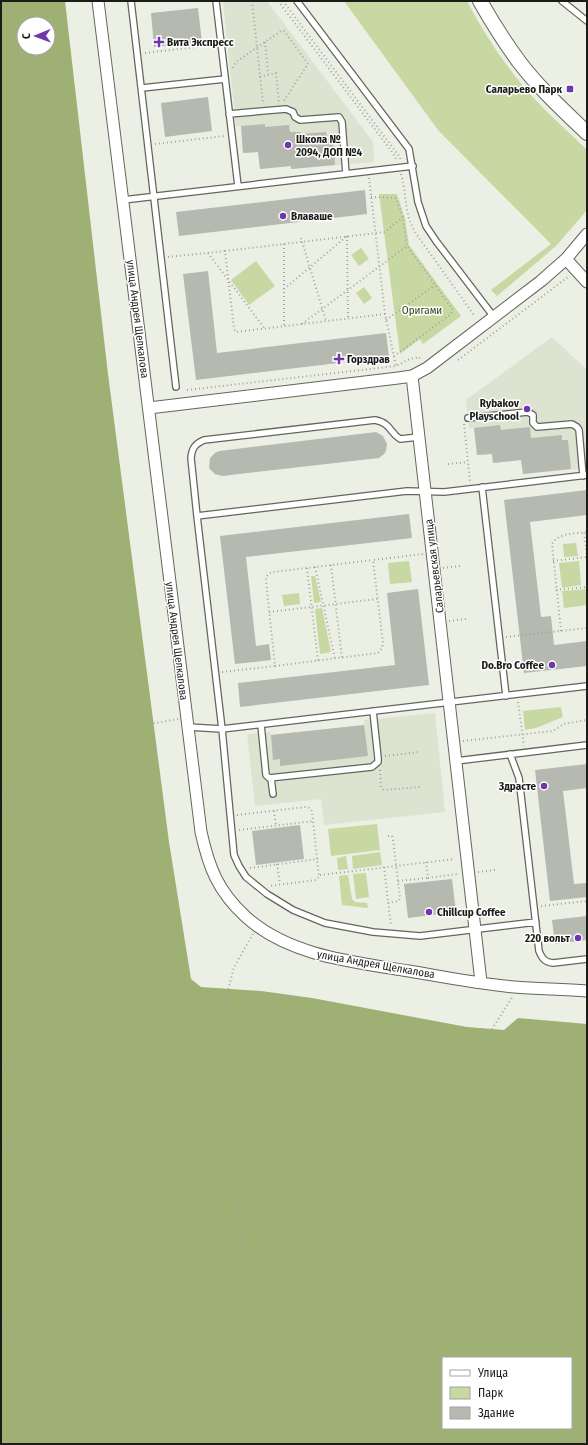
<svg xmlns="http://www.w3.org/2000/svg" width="588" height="1445" font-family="'Fira Sans Condensed',sans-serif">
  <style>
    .built { fill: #dde3d1 }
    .green { fill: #c7d8a2 }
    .forest { fill: #9eb074; fill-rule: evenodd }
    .building { fill: #b5b9af }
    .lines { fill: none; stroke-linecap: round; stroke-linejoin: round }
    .service-casing { stroke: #63665d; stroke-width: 8 }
    .minor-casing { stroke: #63665d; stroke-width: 13 }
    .tertiary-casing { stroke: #63665d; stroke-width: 16 }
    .path { stroke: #a2a59c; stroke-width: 2; stroke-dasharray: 1 3; stroke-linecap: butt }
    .service { stroke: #fff; stroke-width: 5.5 }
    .minor { stroke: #fff; stroke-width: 11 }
    .tertiary { stroke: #fff; stroke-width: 14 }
    .poi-dot { fill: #7037ad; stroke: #fff; stroke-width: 1.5 }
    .labels { text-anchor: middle; stroke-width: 3; stroke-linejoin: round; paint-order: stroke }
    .poi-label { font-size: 11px; font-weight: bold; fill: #1b1c18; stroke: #fff; text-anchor: start }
    .park-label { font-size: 11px; fill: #344013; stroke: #fff }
    .street-label { font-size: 11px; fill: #1b1c18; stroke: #fff }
  </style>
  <rect width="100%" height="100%" fill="#ebefe4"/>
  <path class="built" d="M223,1H267L373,142L374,162L291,169L290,166L260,169L258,152L243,153L241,126L236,127Z
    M552,337L587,370V468L523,474L521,460L493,463L492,454L477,455L474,428H469L466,400Z
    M435,713L445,812L324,825L321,799L255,806L247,734L270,732L271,735L364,725V720Z"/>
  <path class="green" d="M344,1H467C483,32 502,61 524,87C543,110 566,129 587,150V210L556,246L497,296L491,290L551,244L438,130Z
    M379,194H397L405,219L409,245L461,316L423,344L420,339L400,354Z
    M361,248L369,259L359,266L351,255Z
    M256,261L275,286L249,305L231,280Z
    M364,287L372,298L364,304L356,293Z
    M576,543L578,556L564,557L563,544Z
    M409,561L412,582L390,584L388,563Z
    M579,561L581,585L562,588L559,563Z
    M311,576H315L321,602L314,603Z
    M587,589V605L564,608L562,591Z
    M299,593L300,604L284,606L282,595Z
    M322,608L331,652L320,654L315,609Z
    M561,707L563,717L536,728L525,730L523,711Z
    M377,824L380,850L331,856L328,829Z
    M380,852L382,865L353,869L352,856Z
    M346,856L348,869L338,870L337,858Z
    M366,873L369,897L356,899L353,874Z
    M348,875L352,899L355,902L367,903L368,908L342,905L339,876Z"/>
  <path class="forest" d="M1,1H65L108,374L169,842L191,979L201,987L261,991L312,998L467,1027L504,1030L518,1018L587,1024V1444H1ZM24,24H48V48H24ZM443,1358H571V1428H443Z"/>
  <path class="building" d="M198,8L202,42L154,47L151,13Z
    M208,97L212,131L165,137L161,103Z
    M265,124V127L289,125L290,132H301V134L326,132L327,138H333L335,165L291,169V166L260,169L258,152L243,153L241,126Z
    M365,190L367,214L179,236L176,212Z
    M208,271L217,353L386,333L389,357L196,380L183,274Z
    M500,425L501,430L530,427L531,438L562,435V440H568L571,469L523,474L521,460L493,463L492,454L477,455L474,428Z
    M376,432L383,436L387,444L386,451L384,454L379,458L222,476L215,474L209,468L210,458L215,453L219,451Z
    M587,490V515L530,522L541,617L551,616L554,645L587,641V666L524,673L504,500Z
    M409,514L412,538L246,557L256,646L269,644L271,660L235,664L220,536Z
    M418,589L429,685L240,707L238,683L395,665L387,593Z
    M364,725L368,756L280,766V759L273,760L271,735Z
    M587,764V788L563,791L574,884L587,883V897L550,901L535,770Z
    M300,825L304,859L256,865L252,831Z
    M452,879L456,912L408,918L404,884Z
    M587,916V940L555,944L552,920Z"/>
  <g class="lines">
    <g class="service-casing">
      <path id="service" d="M131,1L176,387
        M216,1L238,186
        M297,1L409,149L418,202L426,226L436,241L494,317
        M562,1L587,21
        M142,88L225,79
        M229,114L286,109L293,112L295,117L300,120L339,117L342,122L346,174
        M123,200L413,166
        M468,418L528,412L533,415V423L537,427L572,424L577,427L579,430L583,476
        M482,487L506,696
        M197,516L191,458C192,448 195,444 204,440L375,420C391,423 389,432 400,439L419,437
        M261,725L266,775L269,778L372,767L378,762V758L373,711
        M188,727L222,729L587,686
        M510,754L519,778L539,951C542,958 544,962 553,963L587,959
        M456,761L587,745
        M271,778L273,794
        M536,922L420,936L373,932L325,923L293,910L267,894L246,877L239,866L234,855L222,729L197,516L407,491L444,492L587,475"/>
    </g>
    <g class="minor-casing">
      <path id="minor" d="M98,1L201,832C209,868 218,891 245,916C288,956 354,962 409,971C444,977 479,984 514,987C538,989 563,989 587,991
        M566,259L587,282
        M412,376L481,982
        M149,408L398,378L412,376L427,368L541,281L566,259L587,234"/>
    </g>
    <g class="tertiary-casing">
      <path id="tertiary" d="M480,1C492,22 505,43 520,63C539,88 564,111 587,133"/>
    </g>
    <path class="path" d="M252,1L263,103
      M278,1L395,156L396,160
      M283,1L399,156L401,160
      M265,42L268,74
      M145,53L214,45
      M233,68L236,62L281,31H284L308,64L283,102
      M260,77L276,73L279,102
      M155,144L224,136
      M401,174C405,188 405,201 408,215C410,223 414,231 419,238L474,315
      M369,178L385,314L396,366
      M371,197L396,198L403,217L407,246L453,310L451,314L394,356
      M347,236L348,319
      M301,238L326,321
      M284,244V326
      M208,253L265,329
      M168,257L225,251
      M284,289L346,237
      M385,314L236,332L234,329L225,251L385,232L403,217
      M386,320L435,285
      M302,324L407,246
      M458,360L568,277
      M187,390L396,366L410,359L419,357L420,359
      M464,424L470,481
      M448,464L468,462
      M584,533L587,556
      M553,561L587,557
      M331,565L342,658
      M315,567L335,659
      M307,568L318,661
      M443,568L460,566
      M556,590L587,587
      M269,612L377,599
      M449,621L466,619
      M561,631L552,544C559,532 575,534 587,532
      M506,637L587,628
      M275,666L378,653L382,648L383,643L373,560L423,554
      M222,672L275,666L266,581C266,575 268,574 273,572L373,560
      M518,702L524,746
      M463,741L553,731L564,724L587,720
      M385,756L419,752
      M380,770L381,787L384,790L420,787
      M1,791L32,834L41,883L60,938L80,953L100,974L101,987L58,1048L1,1071
      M10,803L28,799L48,792L104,744L129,728L178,719
      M274,811L276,826
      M237,815L305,807H308L312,811L319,877L316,880L269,886
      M587,816V827
      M239,830L314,821
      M388,836H392L393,839L400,898L399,901L388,903
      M426,862L428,878L457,874
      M277,864L280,884
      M384,867L391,926
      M250,868L318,859
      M478,872L495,870
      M320,875L455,859
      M398,881L428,878
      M541,906L587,901
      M253,934L234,967L225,1002L255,1444
      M101,987L158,1028L190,1037L227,1036
      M233,1118L253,1115L314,1130L352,1145L387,1150L432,1146L480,1131
      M1,1143L14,1153L43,1162L76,1160L121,1162L190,1186L239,1198
      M1,1315L26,1355L66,1396L86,1426L93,1444
      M505,1358L507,1317L496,1277L500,1254L497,1208L483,1152L478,1118L483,1076L482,1045L513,996
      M373,1444L443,1417"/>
    <use href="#service" class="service"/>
    <use href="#minor" class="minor"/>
    <use href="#tertiary" class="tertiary"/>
  </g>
  <g class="poi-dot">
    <path d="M157 36h4v4h4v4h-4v4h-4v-4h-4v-4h4z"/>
    <rect x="566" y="85" width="8" height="8" rx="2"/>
    <circle cx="288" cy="145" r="4"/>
    <circle cx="283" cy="216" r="4"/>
    <path d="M337 353h4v4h4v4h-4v4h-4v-4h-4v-4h4z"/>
    <circle cx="527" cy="409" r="4"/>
    <circle cx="552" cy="665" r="4"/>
    <circle cx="544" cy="786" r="4"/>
    <circle cx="429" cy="912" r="4"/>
    <circle cx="578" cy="938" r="4"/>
  </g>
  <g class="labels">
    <g class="poi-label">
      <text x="167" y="46">Вита Экспресс</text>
      <text x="562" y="93" text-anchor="end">Саларьево Парк</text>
      <text x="296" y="143">Школа №<tspan x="296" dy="13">2094, ДОП №4</tspan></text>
      <text x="291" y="220">Влаваше</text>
      <text x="347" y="363">Горздрав</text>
      <text x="519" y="407" text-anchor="end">Rybakov<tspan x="519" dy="13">Playschool</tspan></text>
      <text x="544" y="669" text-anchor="end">Do.Bro Coffee</text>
      <text x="536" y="790" text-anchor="end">Здрасте</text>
      <text x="437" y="916">Chillcup Coffee</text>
      <text x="570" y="942" text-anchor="end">220 вольт</text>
    </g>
    <g class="park-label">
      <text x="422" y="314">Оригами</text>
    </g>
    <g class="street-label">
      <text transform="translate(138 319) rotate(83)" y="4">улица Андрея Щелкалова</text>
      <text transform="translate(434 566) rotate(-97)" y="4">Саларьевская улица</text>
      <text transform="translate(177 641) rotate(83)" y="4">улица Андрея Щелкалова</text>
      <text transform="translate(376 964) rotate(10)" y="4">улица Андрея Щелкалова</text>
    </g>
  </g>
  <rect width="588" height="1445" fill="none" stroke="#1b1c18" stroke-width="4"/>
  <rect x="442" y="1357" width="130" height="72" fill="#ffffff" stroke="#a4a4a3"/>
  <rect x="450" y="1370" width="20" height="6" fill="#ffffff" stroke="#a4a4a3"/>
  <text x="478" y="1377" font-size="12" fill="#1b1c18">Улица</text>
  <rect x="450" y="1387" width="20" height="12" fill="#c7d8a2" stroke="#a4a4a3"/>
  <text x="478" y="1397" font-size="12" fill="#1b1c18">Парк</text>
  <rect x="450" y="1407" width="20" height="12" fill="#b5b9af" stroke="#a4a4a3"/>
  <text x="478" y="1417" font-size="12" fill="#1b1c18">Здание</text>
  <g transform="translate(36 36) rotate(269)"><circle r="19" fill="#ffffff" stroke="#a4a4a3"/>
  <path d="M0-3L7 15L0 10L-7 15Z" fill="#7037ad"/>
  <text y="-6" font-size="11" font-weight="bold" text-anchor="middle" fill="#1b1c18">С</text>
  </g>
</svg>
